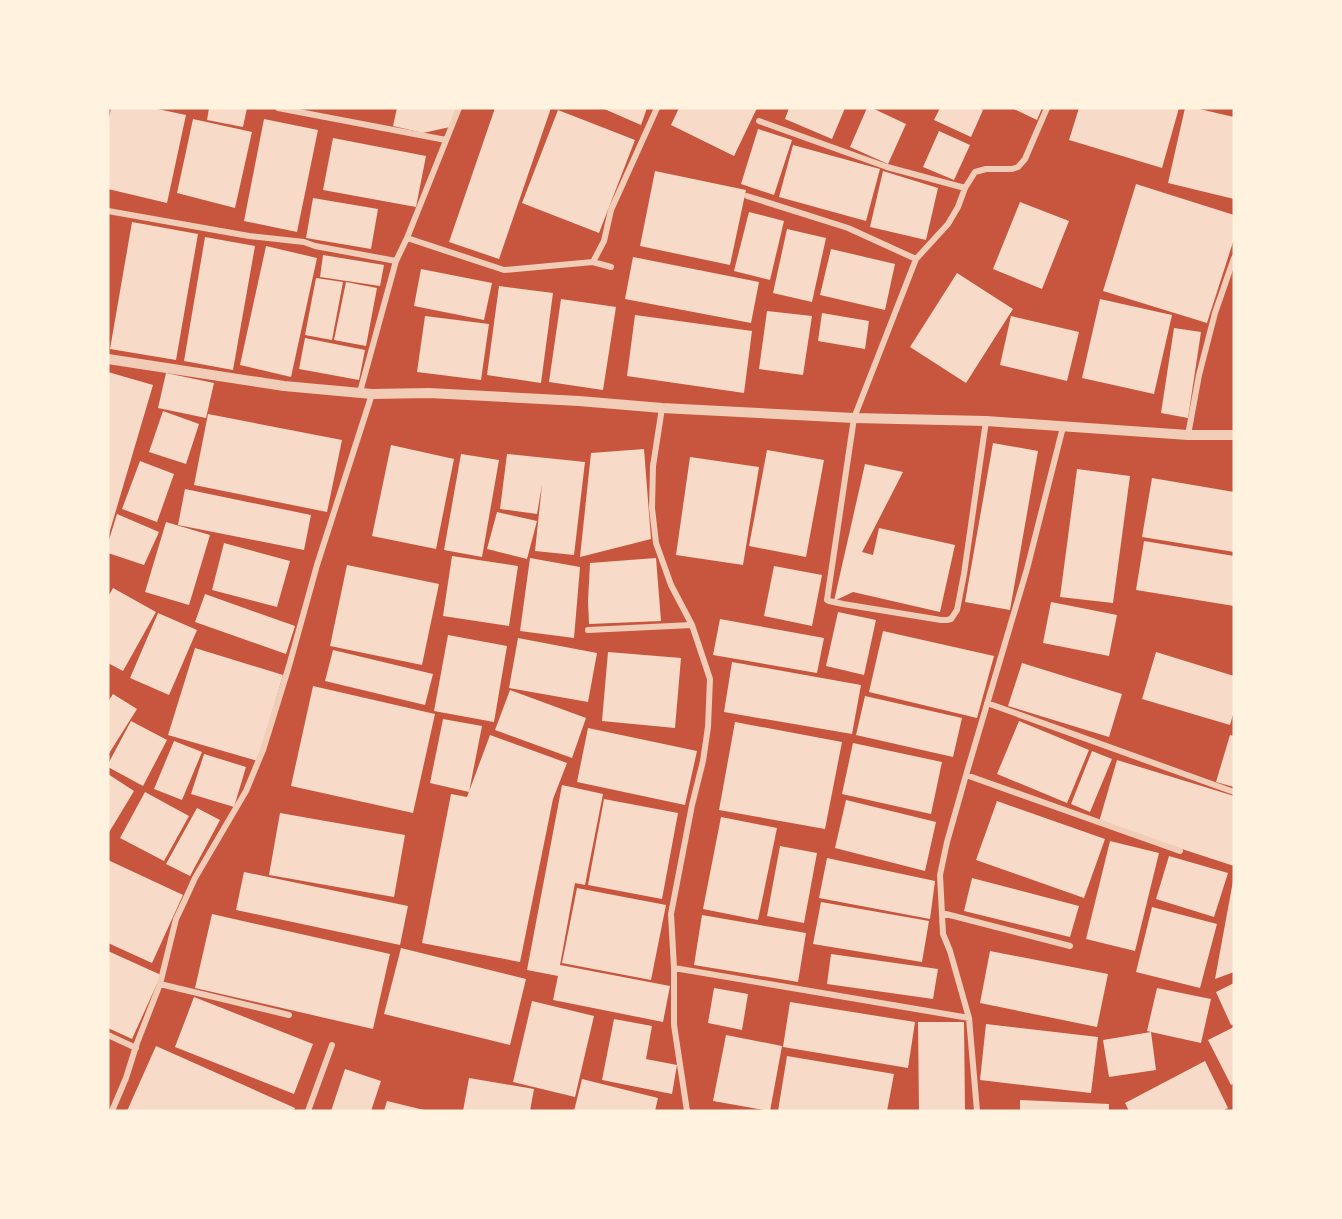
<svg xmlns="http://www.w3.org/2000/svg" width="1342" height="1219" font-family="Quicksand,sans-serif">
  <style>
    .building { fill: #f7dbc8 }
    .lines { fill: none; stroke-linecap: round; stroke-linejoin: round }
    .minor { stroke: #f1ccb7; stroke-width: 6 }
    .tertiary { stroke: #f1ccb7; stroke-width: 10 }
  </style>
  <rect width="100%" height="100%" fill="#c8553d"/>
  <path class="building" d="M111,108H153L186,115L167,203L108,189V123Z
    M209,108H247L243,127L207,120Z
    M397,108H456L450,127L423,133L393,126Z
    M495,108H551L499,259L449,242Z
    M602,108H647L641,125Z
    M679,108H757L734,156L671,125Z
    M789,108H845L832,139L785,119Z
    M867,108H872L906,124L888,164L850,147Z
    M940,108H978L983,110L971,137L934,120Z
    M1012,108H1042L1037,120Z
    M1079,108H1179L1162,168L1069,140Z
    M1185,108H1195L1234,117V199L1168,183Z
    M558,110L635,140L599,233L522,203Z
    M193,119L252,132L235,208L177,193Z
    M264,119L318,130L297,232L244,221Z
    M758,129L792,140L774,195L741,184Z
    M939,131L970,145L954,180L923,167Z
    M333,138L426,156L416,207L323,190Z
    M793,145L880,169L866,221L779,197Z
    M655,171L746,190L730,265L640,246Z
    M883,171L938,188L926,240L870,227Z
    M1136,184L1234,215V239L1207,323L1103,291Z
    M313,198L378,209L371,249L306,238Z
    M1020,202L1069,221L1042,289L993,269Z
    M749,212L784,221L770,280L734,271Z
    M132,222L198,234L176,360L110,349Z
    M787,229L826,238L812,302L773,293Z
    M205,237L255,246L233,370L184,361Z
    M266,246L317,258L291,377L240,365Z
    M831,249L895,264L885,310L820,295Z
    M323,255L384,265L380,286L320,277Z
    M633,257L759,282L751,323L625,299Z
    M421,269L492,283L484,320L414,306Z
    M957,273L1013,309L966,383L910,347Z
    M316,278L343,282L332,340L305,335Z
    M346,282L377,288L366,346L334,340Z
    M499,286L553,293L541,383L487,375Z
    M561,299L616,307L603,390L549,382Z
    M1100,299L1172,315L1154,394L1082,378Z
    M767,311L812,316L803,375L759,369Z
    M822,313L869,321L865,349L818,341Z
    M635,315L752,331L744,393L627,376Z
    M425,316L489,324L481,380L417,372Z
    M1011,316L1079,332L1067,381L1000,365Z
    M1174,328L1201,332L1188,418L1161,413Z
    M305,338L365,350L359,380L299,369Z
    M108,372L153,385L109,534H108Z
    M166,373L214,383L206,418L158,408Z
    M163,411L199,424L186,464L149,452Z
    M208,414L342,440L327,512L194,485Z
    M993,443L1038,451L1010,610L965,602Z
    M391,445L454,459L436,549L372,536Z
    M644,449L651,539L580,557L591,453Z
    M767,450L824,460L806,557L749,546Z
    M461,454L499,460L482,557L444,550Z
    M507,454L585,462L574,555L535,551L542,485L537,514L500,509Z
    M690,457L759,467L743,565L676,555Z
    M140,461L174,474L157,522L122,509Z
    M865,464L903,472L862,552L873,555L879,528L955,545L940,612L853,592L834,601Z
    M1077,469L1130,476L1113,603L1060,597Z
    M1152,478L1234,492V552L1142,537Z
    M185,489L311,515L304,550L178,525Z
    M497,512L537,521L527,559L487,549Z
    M117,514L159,532L144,565L108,553V543Z
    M166,522L210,535L189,605L145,592Z
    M1144,541L1234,556V606L1136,590Z
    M224,543L290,561L277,607L212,590Z
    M452,556L518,566L509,626L443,616Z
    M530,558L580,567L574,638L520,631Z
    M656,558L661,621L589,624L588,601L590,563Z
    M347,565L439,584L422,665L330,646Z
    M774,566L822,575L812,626L764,616Z
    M113,588L156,612L123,671L108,663V597Z
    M205,594L295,626L286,654L195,622Z
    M1051,602L1117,615L1109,656L1043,643Z
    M838,612L876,620L864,675L826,666Z
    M158,613L197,630L169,695L130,678Z
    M720,619L824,638L817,673L713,655Z
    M883,631L994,656L977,718L869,692Z
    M448,635L507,646L494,722L434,711Z
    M518,638L597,653L588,702L509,688Z
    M195,648L283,675L258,761L168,735Z
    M333,650L433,674L425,705L325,681Z
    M608,652L681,658L675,728L602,721Z
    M1156,652L1234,676V711L1230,725L1142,699Z
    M732,662L861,685L852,734L724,712Z
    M1022,663L1122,694L1109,737L1008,706Z
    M313,686L435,714L413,813L291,786Z
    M510,690L586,718L572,758L495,730Z
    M113,694L137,709L108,755V702Z
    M865,696L962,718L953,757L856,735Z
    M443,719L482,726L469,792L430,783Z
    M131,721L167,740L143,786L108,767V764Z
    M1019,721L1089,750L1067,803L997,774Z
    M735,722L842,742L825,829L719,810Z
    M588,728L697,751L685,805L577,782Z
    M490,735L567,763L553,799L520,962L422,943L451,794L467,797Z
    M1230,735L1234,736V787L1216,782Z
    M174,741L202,752L182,800L154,789Z
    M853,743L942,762L931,814L842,794Z
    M1092,751L1112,759L1090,812L1071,804Z
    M204,754L246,767L234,807L191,794Z
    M1117,760L1234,796V866L1099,822Z
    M108,774L134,791L108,834Z
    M562,785L603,794L585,885L575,883L560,965L670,986L663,1022L553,1000L558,976L527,970Z
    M145,792L189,816L164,861L120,838Z
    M604,799L678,813L662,899L588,885Z
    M846,800L936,822L925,871L835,848Z
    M997,801L1105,839L1084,898L976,860Z
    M197,808L220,820L190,876L166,864Z
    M280,813L405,835L394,897L269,875Z
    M721,817L777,828L758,920L703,909Z
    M1110,841L1159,853L1135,951L1086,939Z
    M780,846L817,853L804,923L767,916Z
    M1169,856L1228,873L1214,917L1156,899Z
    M827,858L935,881L930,919L819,898Z
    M108,860L183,895L152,963L108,943Z
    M244,872L408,906L400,945L236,910Z
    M972,878L1079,906L1070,937L964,911Z
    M1233,881H1234V972L1215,979Z
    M577,888L666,905L651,980L562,963Z
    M821,902L929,921L922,962L813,944Z
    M1152,907L1217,924L1200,988L1136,972Z
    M212,914L390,954L373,1029L195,988Z
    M702,915L806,933L798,982L694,965Z
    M401,948L526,979L510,1045L384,1014Z
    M108,951L161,975L132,1039L108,1028Z
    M990,951L1108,974L1097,1027L980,1003Z
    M831,954L938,969L933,999L827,984Z
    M1234,983V1024L1231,1025L1216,992Z
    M714,988L748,994L742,1030L708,1023Z
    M1157,988L1211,999L1201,1043L1151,1032L1156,1070L1109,1077L1103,1040L1151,1032L1147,1031Z
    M194,997L313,1044L294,1094L175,1047Z
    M532,1001L594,1016L575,1097L513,1082Z
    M790,1002L915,1022L908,1068L783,1047Z
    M614,1019L652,1026L646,1059L677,1065L672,1094L602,1080Z
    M918,1022H964L965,1111H919Z
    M986,1024L1098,1037L1091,1093L980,1080Z
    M1234,1027V1083L1231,1085L1208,1040Z
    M726,1035L782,1046L770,1111L713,1101Z
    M156,1046L295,1108L294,1111H127Z
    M787,1056L894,1074L887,1111H778Z
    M1205,1061L1228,1108L1222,1111H1129L1125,1103Z
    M345,1069L381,1081L371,1111H331Z
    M469,1078L534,1089L530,1111H463Z
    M582,1079L658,1098L655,1111H574Z
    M1020,1100L1109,1104V1111H1020Z
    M387,1101L424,1110V1111H384Z"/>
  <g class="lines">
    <path class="minor" d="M278,108L446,140
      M759,121L887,167L965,188
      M747,196L848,228L916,259
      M108,211L249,236L304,242L315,246L396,261
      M407,238L459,108
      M593,262L604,241L611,210L657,108
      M360,392L396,261L407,238L504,270L593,262L611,267
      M662,408L653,466L652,508L656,543L671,585L692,625L710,679L708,727L703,761L692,805L671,914L674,968V1025L687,1111
      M986,421L964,574L957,610L951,619L947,620H941L843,604L829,601L827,600L854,418L916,259L948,224L958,207L965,188L975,172L986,169H1012L1018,167L1025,159L1047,108
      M1188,435L1199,375L1215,313L1234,258
      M588,630L692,625
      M987,703L1234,792
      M966,775L1180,851
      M942,913L1070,946
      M674,968L969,1018
      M160,984L289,1015
      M108,1035L136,1048
      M112,1111L126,1078L137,1043L160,984L176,919L185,900L195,878L246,791L263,750L289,666L317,565L372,394
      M308,1111L332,1045
      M977,1111L969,1018L950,951L943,934L940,875L947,842L966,775L1027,569L1063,427"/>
    <path class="tertiary" d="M108,359L284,386L372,394L429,393L579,401L662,408L854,418L986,421L1188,435H1234"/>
  </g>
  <rect width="1342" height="1219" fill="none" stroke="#fff3e0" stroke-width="219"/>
</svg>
